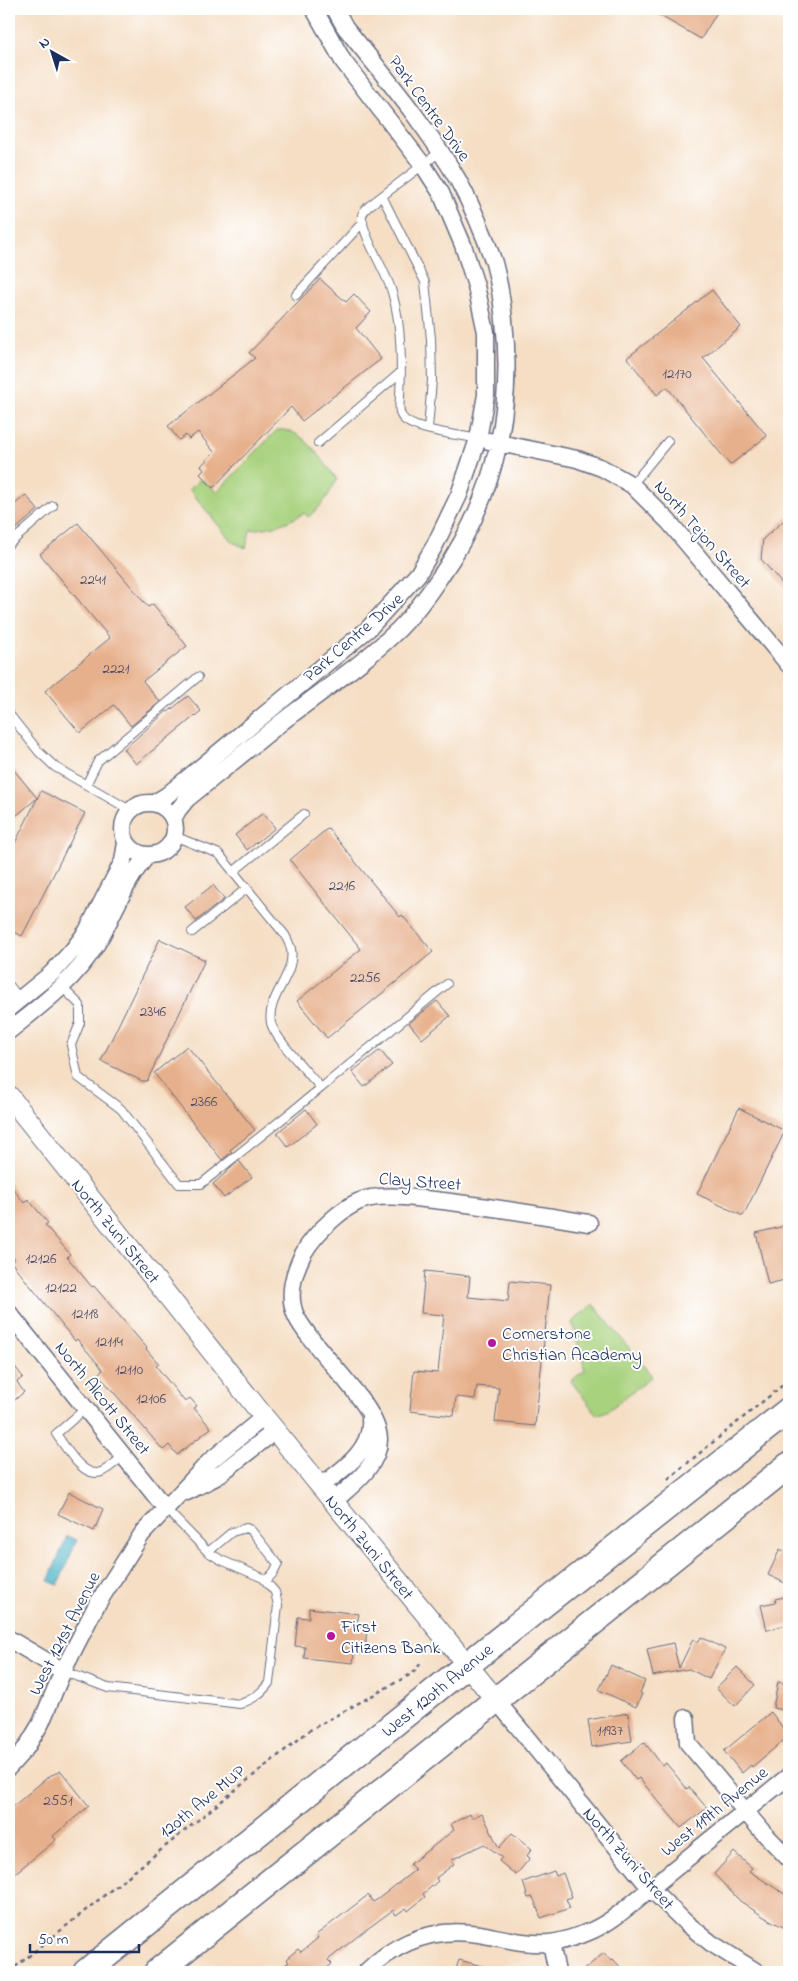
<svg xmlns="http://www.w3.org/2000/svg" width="798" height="1981" font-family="'Indie Flower',sans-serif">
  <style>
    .green { fill: #a8d27e; stroke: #62806e }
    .water { fill: #45b0c4; stroke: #307091 }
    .building { fill: #e7b08c }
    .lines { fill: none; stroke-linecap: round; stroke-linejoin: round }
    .service-casing { stroke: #676c82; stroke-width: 10 }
    .minor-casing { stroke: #676c82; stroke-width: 19 }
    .tertiary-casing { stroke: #676c82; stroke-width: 22 }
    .primary-casing { stroke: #676c82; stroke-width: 28 }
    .path { stroke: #676c82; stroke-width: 2.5; stroke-dasharray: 4 4; stroke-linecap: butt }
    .service { stroke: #fff; stroke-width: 8 }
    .minor { stroke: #fff; stroke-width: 16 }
    .tertiary { stroke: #fff; stroke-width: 20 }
    .primary { stroke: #fff; stroke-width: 25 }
    .poi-dot { fill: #b5179e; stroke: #fff; stroke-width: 2 }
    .labels { text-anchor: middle; stroke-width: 4; stroke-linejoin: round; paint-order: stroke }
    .number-label { font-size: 15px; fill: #4e4f6a }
    .street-label { font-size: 18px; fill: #1b2f5e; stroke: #fff }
    .poi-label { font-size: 18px; fill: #1b2f5e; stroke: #fff; text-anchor: start }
  </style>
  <rect width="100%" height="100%" fill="#fff"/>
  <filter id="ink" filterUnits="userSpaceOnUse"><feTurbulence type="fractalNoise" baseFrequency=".02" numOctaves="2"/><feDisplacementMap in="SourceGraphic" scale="10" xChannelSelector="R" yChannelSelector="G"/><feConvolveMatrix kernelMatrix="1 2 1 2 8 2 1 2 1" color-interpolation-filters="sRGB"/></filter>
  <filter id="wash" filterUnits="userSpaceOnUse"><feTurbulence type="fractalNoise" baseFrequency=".0096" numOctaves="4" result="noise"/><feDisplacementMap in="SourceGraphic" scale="20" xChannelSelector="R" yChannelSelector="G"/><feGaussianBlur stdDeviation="1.12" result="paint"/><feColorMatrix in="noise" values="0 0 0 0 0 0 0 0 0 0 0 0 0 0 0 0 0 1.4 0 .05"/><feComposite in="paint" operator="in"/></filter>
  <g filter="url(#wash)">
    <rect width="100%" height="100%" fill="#f5dec4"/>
    <path class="green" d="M277,430C304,427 322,461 337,479C329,495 322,507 308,517L304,513C286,524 271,528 250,530L246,548L232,542L189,489L201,479L217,492Z
      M593,1304L652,1376L609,1410L597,1415L571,1381L585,1370L572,1322Z"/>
    <path class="water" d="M67,1536L77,1540L58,1585L48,1581Z"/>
    <g id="blocks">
      <path class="building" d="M648,9H719L701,39Z
        M320,279L346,302L354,294L371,312L356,328L381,359L302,421L291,407L213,488L200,474L204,470L201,466L214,452L198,432L189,439L186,435L179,440L168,426L255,358L249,353Z
        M712,290L741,327L703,358L767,436L730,465L667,387L657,395L627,358Z
        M26,495L38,510L9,535V509Z
        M789,516V592L761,559L763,539Z
        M78,523L148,607L153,604L187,646L143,681L160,702L131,726L114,705L80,733L45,691L110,638L40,554Z
        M188,696L201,711L136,764L124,749L167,711L168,712Z
        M9,764L37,798L9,822Z
        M41,791L85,813L22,936L9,929V855Z
        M263,813L275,828L247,850L235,835Z
        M328,828L400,917L402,915L433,952L327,1038L297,1001L361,949L290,860Z
        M213,885L224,899L196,921L185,907Z
        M160,939L205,960L147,1081H142L101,1061Z
        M437,1001L450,1016L422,1039L409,1023Z
        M187,1046L255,1130L230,1150L232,1152L222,1160L154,1073Z
        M380,1050L392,1065L364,1087L352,1072Z
        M739,1108L785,1131L743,1216L697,1194Z
        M306,1109L317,1124L288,1147L277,1133Z
        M239,1161L252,1177L224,1198L213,1184Z
        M9,1183L24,1203L28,1199L48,1223L45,1225L70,1254L67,1257L92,1287L94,1286L140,1340L147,1348L146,1349L159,1364L156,1366L185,1402L190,1398L197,1406L194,1408L211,1428L177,1455L169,1445L163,1450L98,1374L103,1370L77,1339L75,1341L11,1262L15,1259L9,1252Z
        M789,1225V1279L768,1284L756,1233Z
        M425,1271L470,1276L468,1297L508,1301L510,1281L550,1285L535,1426L495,1422L499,1388L477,1386L475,1399L456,1397L454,1416L410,1411L414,1371L438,1373L444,1315L421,1313Z
        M9,1359L23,1377L17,1382L24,1392L9,1405Z
        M69,1492L103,1509L94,1531L58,1514Z
        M780,1549L789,1554V1585L768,1575Z
        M789,1596V1624L767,1630L761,1605L776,1602L775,1599Z
        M309,1608L359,1614L357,1623L367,1625L365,1654L354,1653L353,1663L304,1658L305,1647L295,1646L298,1617L309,1618Z
        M701,1637L725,1649L709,1679L689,1669L653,1676L647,1649L673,1643L679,1668L693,1639L698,1642Z
        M611,1665L645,1681L640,1693L642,1694L636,1707L599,1690Z
        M737,1667L755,1685L735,1706L716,1688Z
        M778,1682L789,1684V1711L773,1708Z
        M771,1712L789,1736L752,1767L751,1765L742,1773L724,1751Z
        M628,1713L632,1741L592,1747L588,1720Z
        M644,1742L663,1766L666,1763L687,1789L689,1787L707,1808L681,1828L639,1778L636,1780L621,1761Z
        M61,1771L89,1806L53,1836L56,1840L9,1878V1810L49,1776Z
        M482,1813L499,1848L512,1833L532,1849L527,1856L530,1858L516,1875L499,1861L502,1857L484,1844L451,1860L454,1864L436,1878L438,1881L423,1894L425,1897L408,1911L406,1908L396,1915L393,1910L363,1932L328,1960L332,1964L322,1972H276L289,1962L286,1959L298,1949L301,1952L318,1938L316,1935L368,1895L373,1902L378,1899L415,1870L410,1864L454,1830L451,1824L470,1814L472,1818Z
        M734,1852L752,1868L749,1871L789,1897V1930L764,1917L740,1901L714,1874Z
        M554,1871L556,1876L563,1873L572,1897L566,1899L570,1908L541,1918L533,1897L528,1898L523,1882Z
        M604,1953L611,1961L613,1959L625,1972H581Z
        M459,1960L490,1968V1972H455Z"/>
    </g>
  </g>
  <g filter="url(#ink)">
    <use href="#blocks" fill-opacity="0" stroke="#676c82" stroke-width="1"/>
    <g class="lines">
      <g class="service-casing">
        <path id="service" d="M441,151L369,206C365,210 361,213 362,219C364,238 384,268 391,289C402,323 402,361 400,395C400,404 397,414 405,420C418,431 461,435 478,439
          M382,196L425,282L431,339L432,380L428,429
          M296,295L363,222
          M318,443L401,372
          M632,485L668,441
          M9,544L53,506
          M9,714L39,752L55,767L130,810
          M86,785L98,761L198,677
          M174,836L219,854L285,935C287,939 290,945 291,949C296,975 266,997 271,1023C275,1039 309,1074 321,1088L447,984
          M233,872L304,814
          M192,932L246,889
          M9,985L20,999
          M63,988L80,1005V1023L71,1045L78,1077L121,1109L179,1184H201L321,1088
          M86,1408L56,1434C66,1447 83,1479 101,1472C109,1469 117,1461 123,1456
          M208,1552L232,1532L246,1528L251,1530L278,1564L274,1572L266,1581
          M63,1671L108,1688L240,1704C253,1699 261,1694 269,1683L278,1605L275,1592L263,1578L221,1560L208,1552L166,1509"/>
      </g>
      <g class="minor-casing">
        <path id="minor" d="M489,441L577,459L602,468L632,485L669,522L789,665
          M123 829a26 26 0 1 1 52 0a26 26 0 1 1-52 0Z
          M154,803L166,796L368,629L418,574L435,545L459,495L478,439L486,395V332L476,286L463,245L441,193L423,165L343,61L314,9
          M173,819L178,810L187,799C219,773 251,747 283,721C322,691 363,664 399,629C415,613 428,595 440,577C494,500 514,413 504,320C502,301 499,281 494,263C485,236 472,206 458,180C427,126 384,76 345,27L335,9
          M9,1008L52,973L73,950L87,931L123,861L126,843
          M9,1031C42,1004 73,982 96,945C114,916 124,881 148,855
          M9,1313L166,1509
          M321,1486C342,1470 373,1450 370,1419
          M187,1492L216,1477L275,1431
          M333,1502C351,1486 379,1466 379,1440C379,1405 313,1351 296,1316C287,1296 294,1272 303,1254C314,1234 347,1201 371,1198C394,1194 420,1199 443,1201C492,1207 540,1215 589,1223
          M9,1639L63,1671
          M496,1700L650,1888L686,1923L711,1943L757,1972
          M686,1718L688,1743L761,1830L789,1859
          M9,1767L26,1748L41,1723L63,1671L96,1606L142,1534L210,1461L264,1417
          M551,1943L557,1972
          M366,1972C397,1941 435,1927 479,1934C502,1938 526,1945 550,1943C562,1942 575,1937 586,1933C613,1923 635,1900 657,1883C701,1847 745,1811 789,1776"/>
      </g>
      <g class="tertiary-casing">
        <path id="tertiary" d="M9,1096L264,1417L496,1700"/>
      </g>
      <g class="primary-casing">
        <path id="primary" d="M86,1972L467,1665L789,1410
          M157,1972L789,1465"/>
      </g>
      <path class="path" d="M9,457L12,456
        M668,1479L789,1380
        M9,1972L310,1730L413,1673L421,1663"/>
      <use href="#service" class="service"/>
      <use href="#minor" class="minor"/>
      <use href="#tertiary" class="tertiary"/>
      <use href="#primary" class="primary"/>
    </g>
  </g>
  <g class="poi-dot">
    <circle cx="492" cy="1343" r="5"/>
    <circle cx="331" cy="1636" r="5"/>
  </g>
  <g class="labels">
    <g class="number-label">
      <text x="677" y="378">12170</text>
      <text x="93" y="584">2241</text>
      <text x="116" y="673">2221</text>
      <text x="342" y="890">2216</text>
      <text x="365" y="982">2256</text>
      <text x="153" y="1016">2346</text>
      <text x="204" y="1106">2366</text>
      <text x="41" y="1263">12126</text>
      <text x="61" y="1292">12122</text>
      <text x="85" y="1318">12118</text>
      <text x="109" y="1346">12114</text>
      <text x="129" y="1374">12110</text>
      <text x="151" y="1403">12106</text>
      <text x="610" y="1735">11937</text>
      <text x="58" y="1805">2551</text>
    </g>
    <g class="street-label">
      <text transform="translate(430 108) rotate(54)" y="6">Park Centre Drive</text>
      <text transform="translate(703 534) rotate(49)" y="6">North Tejon Street</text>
      <text transform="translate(353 637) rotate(-41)" y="6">Park Centre Drive</text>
      <text transform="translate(420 1181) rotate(4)" y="6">Clay Street</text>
      <text transform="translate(116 1231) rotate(51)" y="6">North Zuni Street</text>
      <text transform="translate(103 1398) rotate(51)" y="6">North Alcott Street</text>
      <text transform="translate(370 1547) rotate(51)" y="6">North Zuni Street</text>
      <text transform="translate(64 1633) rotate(-63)" y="6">West 121st Avenue</text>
      <text transform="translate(437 1690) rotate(-39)" y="6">West 120th Avenue</text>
      <text transform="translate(202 1801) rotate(-39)" y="6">120th Ave MUP</text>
      <text transform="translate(714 1811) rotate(-39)" y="6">West 119th Avenue</text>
      <text transform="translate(629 1858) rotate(49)" y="6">North Zuni Street</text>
    </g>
    <g class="poi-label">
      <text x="502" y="1339">Cornerstone<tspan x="502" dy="21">Christian Academy</tspan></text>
      <text x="341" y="1632">First<tspan x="341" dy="21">Citizens Bank</tspan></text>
    </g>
  </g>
  <rect width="798" height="1981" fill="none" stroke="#fff" stroke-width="30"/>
  <g transform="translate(52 52) rotate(321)" stroke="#ffffff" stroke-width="4" paint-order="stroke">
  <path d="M0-4L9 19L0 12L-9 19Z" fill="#1b2f5e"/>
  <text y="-8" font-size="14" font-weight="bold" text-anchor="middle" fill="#1b2f5e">N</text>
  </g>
  <path d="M30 1944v8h109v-8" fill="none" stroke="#1b2f5e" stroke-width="2.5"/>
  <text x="38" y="1944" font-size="15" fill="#1b2f5e" stroke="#ffffff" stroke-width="4" paint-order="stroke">50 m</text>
</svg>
